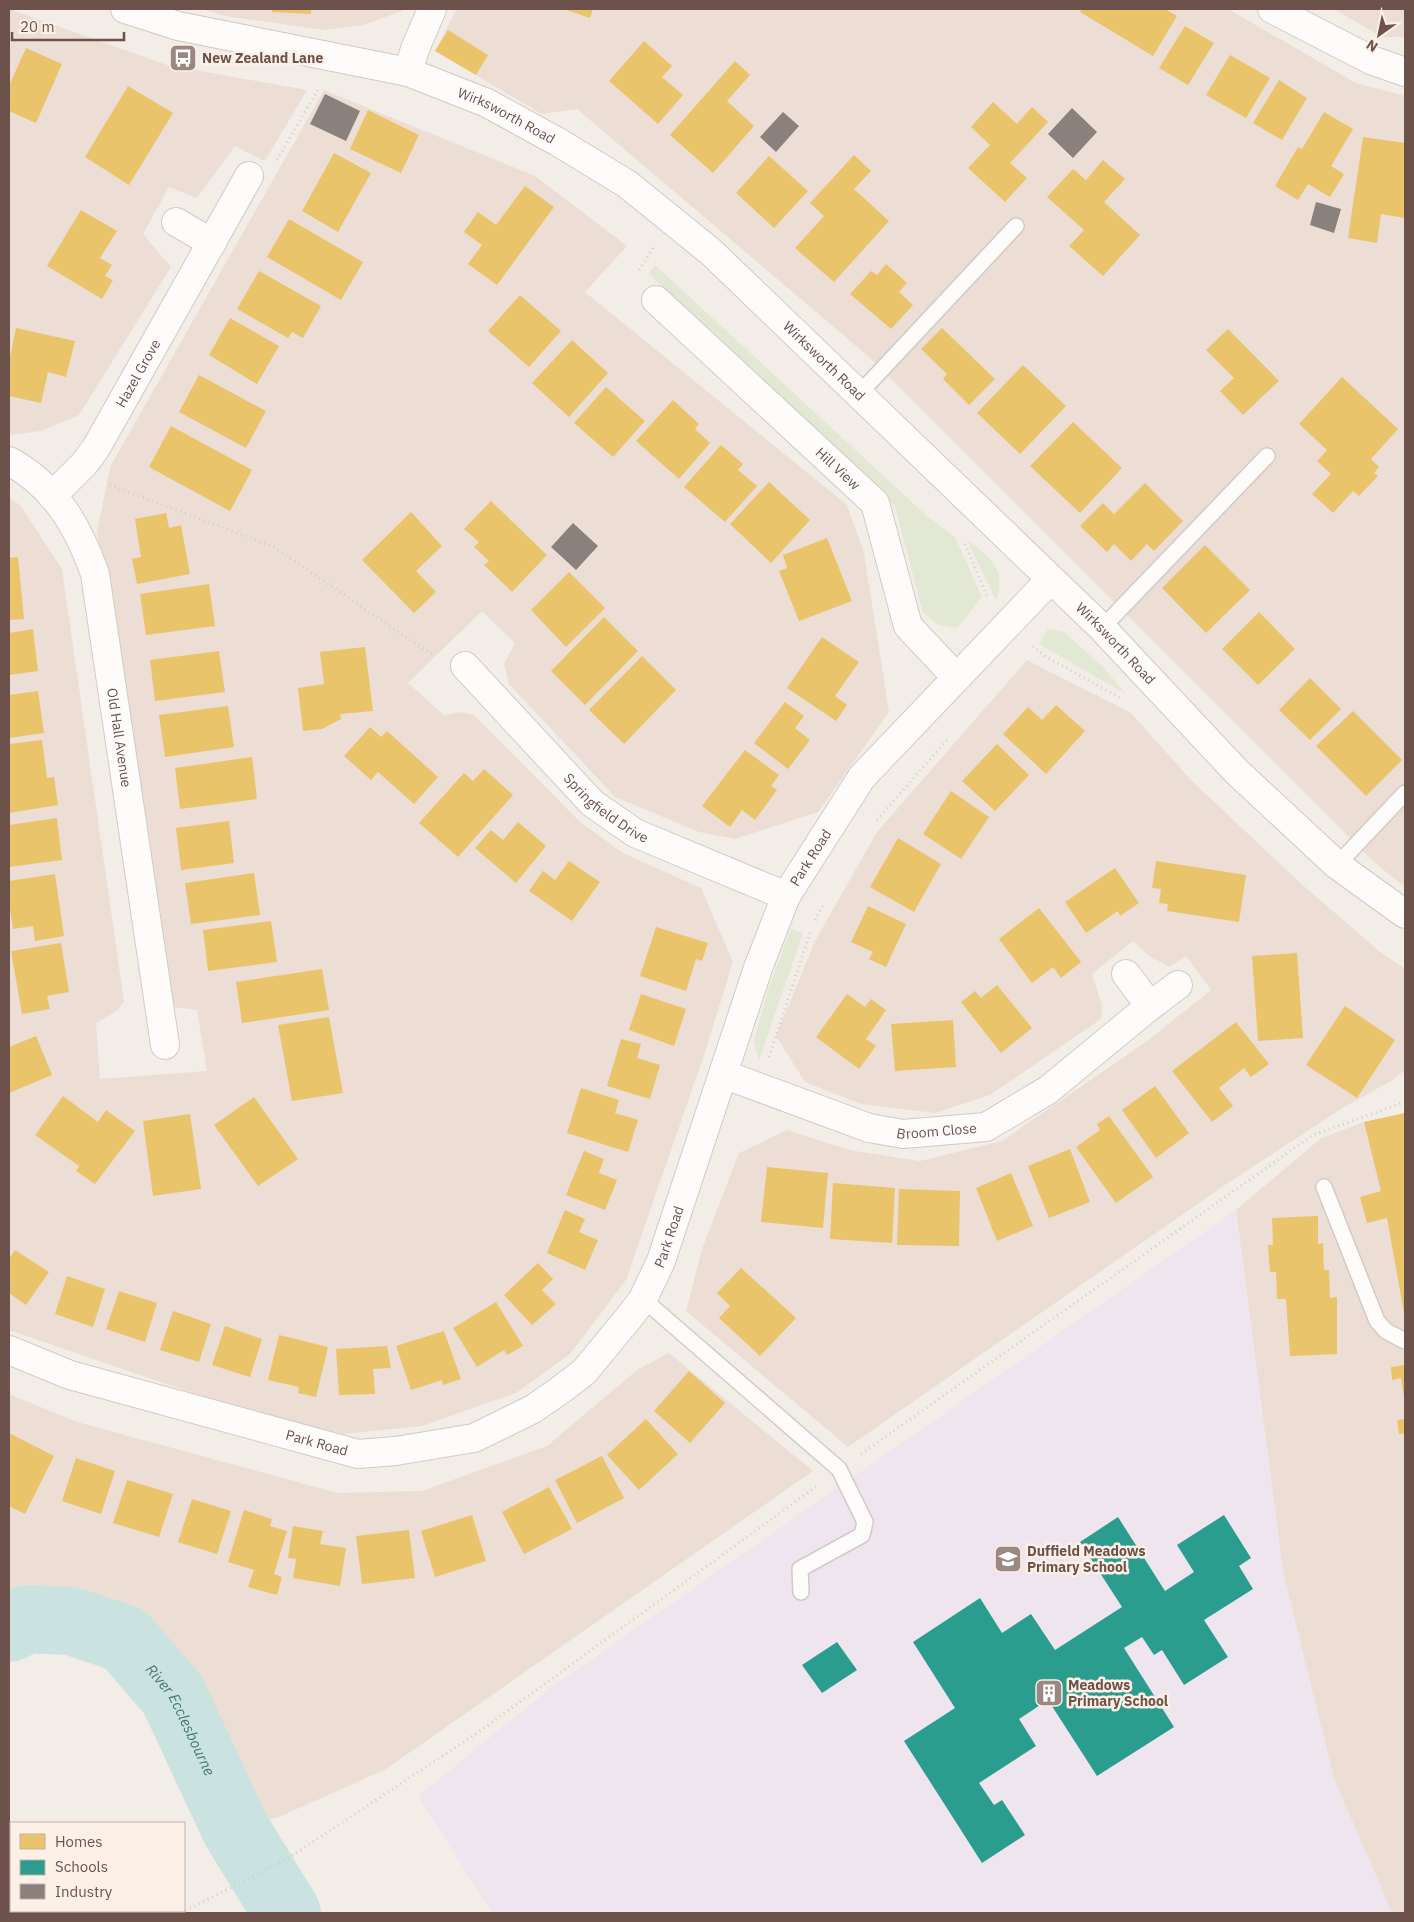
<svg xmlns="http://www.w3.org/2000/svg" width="1414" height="1922" font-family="'IBM Plex Sans',sans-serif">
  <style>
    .residential { fill: #ecded5 }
    .education { fill: #eee5ef }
    .green { fill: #e2e8d3 }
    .homes { fill: #e9c46a }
    .schools { fill: #2a9d8f }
    .industry { fill: #8a817c }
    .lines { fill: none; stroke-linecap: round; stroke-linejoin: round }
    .river { stroke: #cae3e1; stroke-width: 68 }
    .lane-casing { stroke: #d2cac6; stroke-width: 18 }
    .street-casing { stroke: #d2cac6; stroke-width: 30 }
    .secondary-casing { stroke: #d2c8c4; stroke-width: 30 }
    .path { stroke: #d5ccc9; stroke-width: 3; stroke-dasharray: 1 4; stroke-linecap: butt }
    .lane { stroke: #fdfcfb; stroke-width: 15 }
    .street { stroke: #fdfcfb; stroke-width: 28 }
    .secondary { stroke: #fdfcfb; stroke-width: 28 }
    .labels { text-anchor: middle; stroke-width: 5; stroke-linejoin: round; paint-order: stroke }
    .poi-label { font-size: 14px; font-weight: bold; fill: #6d524b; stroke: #fcf0e7; text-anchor: start }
    .street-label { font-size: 14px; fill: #6d524b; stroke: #fcf0e7 }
    .water-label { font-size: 15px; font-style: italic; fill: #457777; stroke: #fcf0e7 }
  </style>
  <rect width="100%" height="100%" fill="#f3ede7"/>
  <path class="residential" d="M9,9L167,65L307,90L265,161L235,146L197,198L169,187L143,234L171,267L79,415L41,431L9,435Z
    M202,9H403L402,11L364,25L324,30L225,16Z
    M457,9H1228L1356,83L1405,96V887L1375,863L869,357L577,109L542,114L435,51Z
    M1334,9H1405V37H1382Z
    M324,90L535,176L627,246L585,292L847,505L864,553L889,712L818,812L735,839L699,832L615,797L509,684L504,664L515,643L482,611L408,683L444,715L460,712L474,715L580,822L623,853L701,888L733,962L704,1055L626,1280L570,1354L516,1393L422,1426L342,1434L239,1409L9,1330V498L20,505L62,569L124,1002L118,1010L96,1023L100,1079L207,1071L197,1010L174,1007L127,744L97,531L111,465Z
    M1027,660L1131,713L1191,780L1297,880L1380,952L1405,969V1070L1391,1081L1344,1107L1225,1185L848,1447L686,1311L702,1249L739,1153L787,1130L849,1150L920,1161L1002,1141L1147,1041L1211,990L1186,956L1169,967L1148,955L1133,941L1092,974L1102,1005L1101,1019L990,1095L935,1113L861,1104L805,1082L776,1036L815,941L877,832Z
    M1405,1113V1913H1392L1334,1779L1283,1572L1236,1210L1320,1139L1364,1122Z
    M669,1353L813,1471L386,1769L279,1817L244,1826L178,1688L139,1633L60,1610L9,1616V1394L77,1422L338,1493L422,1491L547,1446L637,1370Z"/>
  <path class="education" d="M1236,1210L1283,1572L1334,1779L1392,1913H492L418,1796L552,1687Z"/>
  <path class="green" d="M655,265L927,516L955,537L982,597L957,628L937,624L923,613L895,506L649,274Z
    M967,540C989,556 1008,571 996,600Z
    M1048,629L1064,632L1104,668L1126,694L1039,644Z
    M791,929L803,933L759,1060L754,1041L769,987Z"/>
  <path class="homes" d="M272,9H311V14L272,12Z
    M564,9H593L590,18Z
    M1082,9H1165L1177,16L1153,56L1080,12Z
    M1185,26L1214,43L1188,85L1159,68Z
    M448,30L488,55L476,75L435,51Z
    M644,41L672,66L662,77L683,95L658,124L609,81Z
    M26,48L62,64L36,123L9,111V86Z
    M1230,55L1270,78L1246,118L1206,95Z
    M735,61L750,75L727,101L754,126L713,173L670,135Z
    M1279,80L1307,98L1282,140L1253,123Z
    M128,86L173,113L129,185L85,157Z
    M993,102L1017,124L1032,107L1048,122L1010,163L1027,178L1005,202L968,168L990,145L971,127Z
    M368,110L419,135L401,173L350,149Z
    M1324,112L1353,129L1331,166L1344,174L1330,197L1308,184L1298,200L1275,186L1298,147L1302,149Z
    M1363,137L1405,143V218L1381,214L1377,243L1348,238Z
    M334,153L371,173L338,232L302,211Z
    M854,155L871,171L854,189L889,221L834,282L795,248L824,216L810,203Z
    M769,156L808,191L774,228L736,193Z
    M1103,160L1125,179L1104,202L1140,235L1103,276L1069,246L1084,230L1047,197L1073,169L1086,180Z
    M525,186L554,207L497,285L468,264L482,245L464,232L478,212L496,225Z
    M81,210L117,231L100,258L112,265L105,276L113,280L102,299L47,266Z
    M289,219L363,262L341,300L267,257Z
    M886,264L907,283L899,292L913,305L891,329L850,294L871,271L877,275Z
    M259,271L321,306L303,338L292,332L288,338L237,309Z
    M520,295L561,331L529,367L488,331Z
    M230,318L279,346L257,384L209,355Z
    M16,328L75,341L66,377L48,372L41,403L9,396V362Z
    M942,328L995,379L969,405L943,379L947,374L921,349Z
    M1228,329L1279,381L1243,415L1220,391L1234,378L1206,350Z
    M572,340L608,373L569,417L532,383Z
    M1023,365L1066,406L1020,454L977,413Z
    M199,375L266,411L246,448L179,412Z
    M1342,377L1398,429L1371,459L1379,467L1374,473L1378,476L1359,496L1353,491L1333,513L1312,494L1331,474L1317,461L1327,450L1299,424Z
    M606,387L645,421L613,457L574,423Z
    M673,400L699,424L695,429L710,443L679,479L636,441Z
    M1073,422L1122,468L1080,513L1030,466Z
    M171,426L252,470L230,511L149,467Z
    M721,445L743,464L738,470L757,486L725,522L684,487Z
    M769,482L810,520L771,563L730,524Z
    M1145,483L1183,521L1154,551L1147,544L1131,561L1114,544L1107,552L1080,526L1103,503L1114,514Z
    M491,501L547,555L512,592L484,565L489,561L474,547L479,542L464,529Z
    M411,512L442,546L416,571L436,592L414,613L362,560Z
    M166,513L169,528L181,525L190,574L137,584L132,559L141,557L135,519Z
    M827,538L852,601L799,621L779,571L787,568L783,555Z
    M1205,545L1250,590L1206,633L1162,588Z
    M18,557L24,619L9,620V558Z
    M569,572L605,608L566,647L531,610Z
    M209,584L215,626L146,635L140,594Z
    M1259,612L1295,649L1258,685L1222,649Z
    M604,617L638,651L585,705L551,671Z
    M33,629L38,671L9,675V633Z
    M822,637L859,662L835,696L847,705L836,721L787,688Z
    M365,647L373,711L340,714L341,719L322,729L303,731L298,688L324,684L320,652Z
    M219,651L225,692L155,701L150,660Z
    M642,656L676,690L624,744L589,710Z
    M1310,678L1341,709L1310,740L1279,710Z
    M38,691L44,733L9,738V695Z
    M785,702L804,716L795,728L810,740L788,769L754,743Z
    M1056,705L1085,731L1046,774L1003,734L1028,707L1042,720Z
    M228,706L234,747L165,757L159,715Z
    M1353,711L1402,760L1366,796L1316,746Z
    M370,727L381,737L387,731L438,777L414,804L378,772L371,780L344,756Z
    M42,740L47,778L54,777L58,805L9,813V744Z
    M997,744L1029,775L995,811L962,781Z
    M745,750L779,775L771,786L777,790L755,820L742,810L730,827L702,806Z
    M252,757L257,799L180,809L175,768Z
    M484,769L513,795L458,857L419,823L464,773L473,781Z
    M951,791L989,817L961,859L923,834Z
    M57,818L62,860L9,867V825Z
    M229,821L234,863L181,870L176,828Z
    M518,822L546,846L516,883L475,848L491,830L503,840Z
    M898,838L941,864L914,912L870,887Z
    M569,861L600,882L572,921L529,891L543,871L555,880Z
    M1156,861L1246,875L1239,922L1167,911L1168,904L1159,903L1161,889L1152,888Z
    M1115,868L1139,903L1120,916L1118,911L1086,933L1065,902Z
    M254,873L260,915L191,924L185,883Z
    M55,874L64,936L35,941L33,926L13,929L9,902V881Z
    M868,906L906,924L886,967L869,959L873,952L851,942Z
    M1039,908L1081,962L1061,978L1053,967L1032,983L999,939Z
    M271,921L277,962L208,971L203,930Z
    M656,927L708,943L702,961L696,959L686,991L640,976Z
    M61,943L69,992L47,996L50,1009L22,1014L11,951Z
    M1297,953L1303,1038L1258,1041L1252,956Z
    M322,969L329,1010L242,1023L236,982Z
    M997,985L1032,1028L1001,1053L961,1002L975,991L981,998Z
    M641,994L686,1009L674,1046L629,1030Z
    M847,994L865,1007L871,999L886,1010L866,1039L876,1046L859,1069L816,1037Z
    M1345,1006L1395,1040L1357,1098L1306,1065Z
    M329,1017L343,1093L292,1101L278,1025Z
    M953,1020L956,1067L895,1071L891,1024Z
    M1236,1022L1269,1064L1251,1077L1244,1068L1219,1088L1233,1106L1212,1122L1172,1071Z
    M36,1036L52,1075L9,1093V1047Z
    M621,1039L641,1044L637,1058L660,1065L650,1099L607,1086Z
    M1155,1086L1189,1133L1156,1158L1122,1110Z
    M581,1088L619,1100L615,1113L638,1120L628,1152L567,1133Z
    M63,1096L98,1122L106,1110L135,1131L95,1184L76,1171L79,1166L35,1135Z
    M254,1097L298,1159L258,1186L214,1125Z
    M1405,1113V1313H1404L1387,1218L1367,1223L1360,1197L1381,1191L1364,1122Z
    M190,1114L201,1189L153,1196L143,1121Z
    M1109,1116L1153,1177L1116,1203L1076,1147L1100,1130L1097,1124Z
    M1070,1149L1090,1202L1049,1218L1028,1166Z
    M584,1151L604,1159L599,1173L617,1180L605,1210L566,1195Z
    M767,1167L828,1173L823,1228L761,1222Z
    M1011,1173L1033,1226L997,1241L976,1188Z
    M833,1183L895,1188L892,1243L830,1239Z
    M899,1189L960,1191L959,1246L897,1245Z
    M565,1210L585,1219L579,1232L598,1240L585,1270L547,1253Z
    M1318,1216V1244L1323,1243L1324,1270H1329L1330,1298L1337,1297V1354L1290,1356L1286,1299H1277L1276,1272H1270L1268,1245H1273L1272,1218Z
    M15,1250L49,1272L26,1305L9,1293V1259Z
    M538,1263L553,1279L542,1290L556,1304L532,1325L504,1295Z
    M741,1268L796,1318L760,1356L719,1318L730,1306L717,1293Z
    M67,1276L105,1289L93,1327L55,1314Z
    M119,1291L157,1303L145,1342L106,1329Z
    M496,1302L523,1346L507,1355L504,1350L477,1367L453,1328Z
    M173,1311L211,1324L199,1362L160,1350Z
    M225,1326L262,1339L250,1377L212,1365Z
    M444,1331L461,1379L443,1385L442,1380L411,1390L396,1346Z
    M279,1335L328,1347L316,1397L298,1393L299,1387L268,1380Z
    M387,1346L391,1368L373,1369L375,1394L339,1395L336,1349Z
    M1405,1365V1397H1404L1401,1378L1392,1380L1391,1367Z
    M689,1371L725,1403L690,1443L654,1411Z
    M646,1419L678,1454L639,1490L607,1455Z
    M1405,1419V1433L1399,1434L1397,1420Z
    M9,1433L54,1456L25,1514L9,1506Z
    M602,1456L624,1498L577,1523L555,1480Z
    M76,1458L115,1471L101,1514L62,1501Z
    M127,1480L173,1494L159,1537L113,1523Z
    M549,1487L572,1529L524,1554L502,1512Z
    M192,1499L231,1511L217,1554L178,1542Z
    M244,1510L272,1519L270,1526L287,1531L274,1574L282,1577L277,1595L248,1587L254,1570L228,1562Z
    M472,1515L486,1561L435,1577L421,1531Z
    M293,1526L323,1531L320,1544L346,1548L340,1586L293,1578L296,1559L288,1558Z
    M409,1530L415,1578L362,1584L356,1536Z"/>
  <path class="schools" d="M1224,1515L1251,1558L1239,1566L1253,1589L1204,1620L1228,1657L1184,1685L1162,1650L1154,1655L1142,1637L1124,1648L1174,1727L1097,1776L1048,1700L1019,1719L1036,1746L979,1783L994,1805L1002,1800L1025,1835L982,1863L904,1741L955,1708L913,1642L980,1598L1002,1633L1031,1614L1055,1650L1122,1607L1080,1542L1118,1517L1165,1591L1194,1572L1177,1545Z
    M837,1642L857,1670L822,1693L802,1665Z"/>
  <path class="industry" d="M325,94L360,111L346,141L310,124Z
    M1072,108L1097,132L1073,158L1048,134Z
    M783,112L799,126L776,152L760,137Z
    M1316,202L1341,209L1334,233L1310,225Z
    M573,523L598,546L576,570L551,547Z"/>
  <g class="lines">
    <path class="river" id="s1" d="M9,1628L28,1619L71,1621L125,1639L173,1695L236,1830L287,1913"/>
    <g class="lane-casing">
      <path id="lane" d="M858,395L1016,226
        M1102,628L1267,456
        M1337,865L1405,793
        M1324,1187L1377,1321L1386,1331L1405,1341
        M643,1299L839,1469L865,1522L862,1535L800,1569L801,1592"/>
    </g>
    <g class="street-casing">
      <g id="street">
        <path d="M1272,9L1371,60L1405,72"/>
        <path d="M408,72L415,49L432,9"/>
        <path d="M176,222L212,243"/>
        <path id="s2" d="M656,300L875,503L908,626L956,677"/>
        <path id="s3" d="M9,461C55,486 78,526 95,574L165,1045"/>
        <path id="s4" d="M52,496L84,464L96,448L249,176"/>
        <path id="s5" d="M465,666L592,803L635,833L786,896"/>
        <path d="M1126,974L1150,1006L1178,985"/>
        <path id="s6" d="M723,1074L869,1128L903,1134L986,1127L1048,1090L1150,1006"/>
        <path id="s7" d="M9,1350L70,1375L358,1454L396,1451L474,1438L533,1409L559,1391L584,1372L631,1315L643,1299L661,1261L758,968L786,896L862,777L1050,580"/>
      </g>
    </g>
    <g class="secondary-casing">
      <g id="secondary">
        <path id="s8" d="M125,9L178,26L408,72L487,103L558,142L627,184L711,252L1102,628L1237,772L1337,865L1405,914"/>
      </g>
    </g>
    <path class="path" d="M277,160L319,88
      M639,270L653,248
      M110,485L272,546L434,656
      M965,544L988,598
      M1033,646L1045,656L1120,698
      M877,820L948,739
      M815,920L823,905
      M769,1057L811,930
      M861,1454L1313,1135L1405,1102
      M181,1913L287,1859L480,1731L817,1486"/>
    <use href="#lane" class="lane"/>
    <use href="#street" class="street"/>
    <use href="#secondary" class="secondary"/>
  </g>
  <defs>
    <g id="bus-square" transform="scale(1.4375)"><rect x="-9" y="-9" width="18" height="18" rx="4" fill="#9c8882" stroke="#fcf0e7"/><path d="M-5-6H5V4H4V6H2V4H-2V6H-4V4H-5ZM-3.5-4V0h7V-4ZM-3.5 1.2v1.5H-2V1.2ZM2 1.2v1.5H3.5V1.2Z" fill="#fff"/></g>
    <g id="school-square" transform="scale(1.4375)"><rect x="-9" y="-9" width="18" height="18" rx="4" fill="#9c8882" stroke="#fcf0e7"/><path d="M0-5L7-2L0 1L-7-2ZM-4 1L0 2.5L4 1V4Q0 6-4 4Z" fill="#fff"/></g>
    <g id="building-square" transform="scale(1.4375)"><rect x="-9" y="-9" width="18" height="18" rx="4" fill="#9c8882" stroke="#fcf0e7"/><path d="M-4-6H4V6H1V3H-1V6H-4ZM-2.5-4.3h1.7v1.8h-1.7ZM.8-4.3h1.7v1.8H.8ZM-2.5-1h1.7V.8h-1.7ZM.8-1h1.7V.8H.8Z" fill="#fff"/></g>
  </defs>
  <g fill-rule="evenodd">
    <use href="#bus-square" x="183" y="58"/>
    <use href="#school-square" x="1008" y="1559"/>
    <use href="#building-square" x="1049" y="1693"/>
  </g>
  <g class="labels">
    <g class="poi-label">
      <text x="202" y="63">New Zealand Lane</text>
      <text x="1027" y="1556">Duffield Meadows<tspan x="1027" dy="16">Primary School</tspan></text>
      <text x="1068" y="1690">Meadows<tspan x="1068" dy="16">Primary School</tspan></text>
    </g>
    <g class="street-label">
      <text dy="5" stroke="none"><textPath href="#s8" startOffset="398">Wirksworth Road</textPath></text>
      <text dy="5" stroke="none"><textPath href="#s8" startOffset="802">Wirksworth Road</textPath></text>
      <text dy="5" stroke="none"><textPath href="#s4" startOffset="151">Hazel Grove</textPath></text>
      <text dy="5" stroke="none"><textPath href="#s2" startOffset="248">Hill View</textPath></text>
      <text dy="5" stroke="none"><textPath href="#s8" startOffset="1208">Wirksworth Road</textPath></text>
      <text dy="5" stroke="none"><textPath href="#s3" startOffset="311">Old Hall Avenue</textPath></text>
      <text dy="5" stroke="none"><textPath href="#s5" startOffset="201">Springfield Drive</textPath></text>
      <text dy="5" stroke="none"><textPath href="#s7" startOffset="1178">Park Road</textPath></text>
      <text dy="5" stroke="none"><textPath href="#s6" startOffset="224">Broom Close</textPath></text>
      <text dy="5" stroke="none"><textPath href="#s7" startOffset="772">Park Road</textPath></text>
      <text dy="5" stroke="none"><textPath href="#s7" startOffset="322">Park Road</textPath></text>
    </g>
    <g class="water-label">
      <text dy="5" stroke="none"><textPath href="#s1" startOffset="220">River Ecclesbourne</textPath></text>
    </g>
  </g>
  <rect width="1414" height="1922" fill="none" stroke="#6d524b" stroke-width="20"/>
  <rect x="10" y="1822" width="175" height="90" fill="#fcf0e7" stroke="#c3b1a9"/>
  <rect x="20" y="1834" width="25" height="15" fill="#e9c46a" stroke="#c3b1a9"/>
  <text x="55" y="1847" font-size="15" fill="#6d524b">Homes</text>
  <rect x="20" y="1860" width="25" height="15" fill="#2a9d8f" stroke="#c3b1a9"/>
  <text x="55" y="1872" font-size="15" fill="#6d524b">Schools</text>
  <rect x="20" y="1884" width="25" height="15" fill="#8a817c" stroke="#c3b1a9"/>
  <text x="55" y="1897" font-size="15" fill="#6d524b">Industry</text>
  <g transform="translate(1379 35) rotate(213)" stroke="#fcf0e7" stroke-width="4" paint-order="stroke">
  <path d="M0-4L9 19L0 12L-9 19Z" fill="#6d524b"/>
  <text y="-8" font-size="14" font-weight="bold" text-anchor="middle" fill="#6d524b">N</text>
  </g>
  <path d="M12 32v8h112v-8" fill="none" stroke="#6d524b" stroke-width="2.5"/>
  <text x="20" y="32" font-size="15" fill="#6d524b" stroke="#fcf0e7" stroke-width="4" paint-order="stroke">20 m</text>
</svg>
